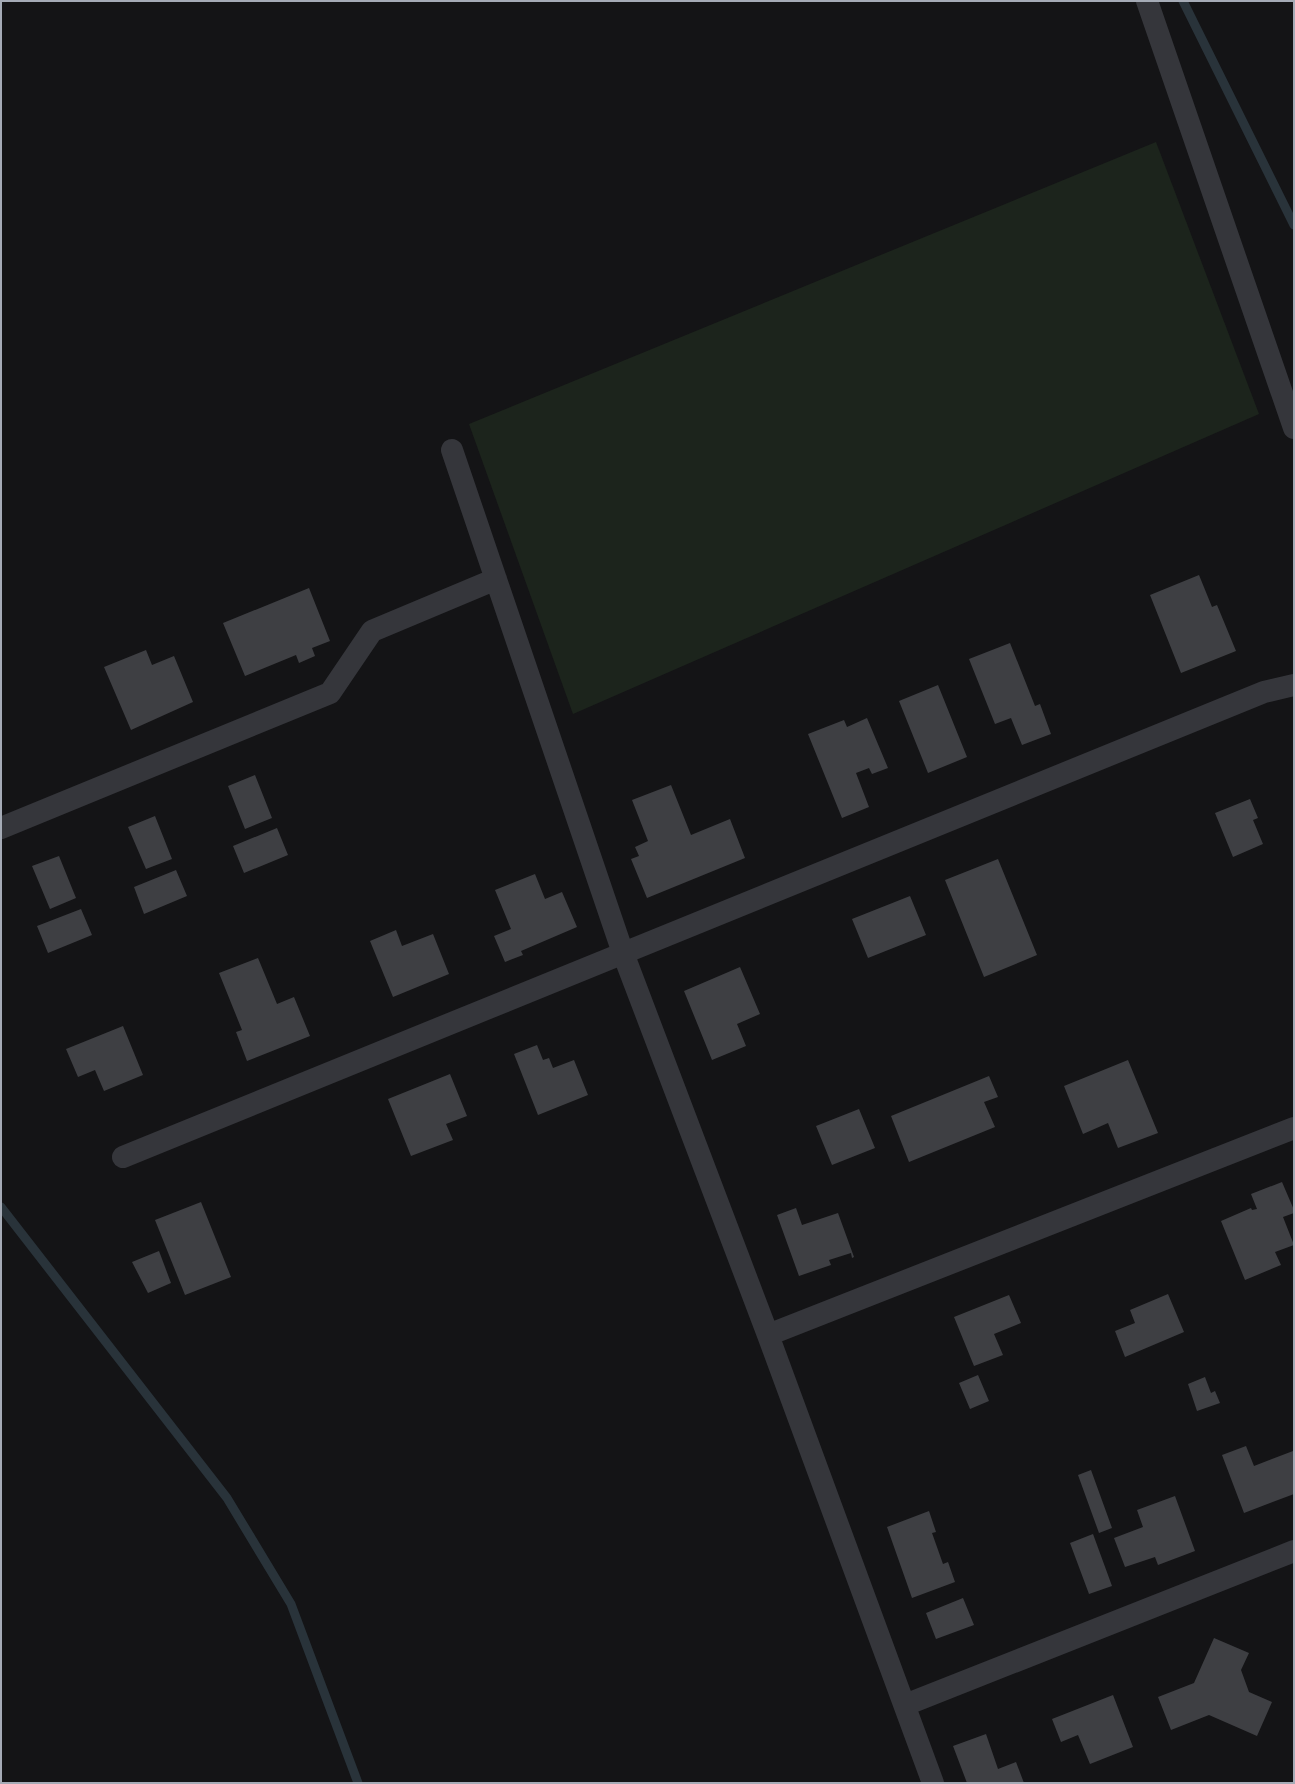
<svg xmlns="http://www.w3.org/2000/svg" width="1295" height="1784" font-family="'PT Sans Narrow',sans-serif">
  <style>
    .green { fill: #1c241c }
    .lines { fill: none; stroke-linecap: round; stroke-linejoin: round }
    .stream { stroke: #29333a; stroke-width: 9 }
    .building { fill: #3e3f43 }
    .minor { stroke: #35363b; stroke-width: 22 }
  </style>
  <rect width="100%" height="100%" fill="#141416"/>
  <path class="green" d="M1156,142L1259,414L573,714L469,424Z"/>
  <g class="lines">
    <path class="stream" d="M1183,1L1294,225
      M1,1207L227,1498L291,1604L358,1783"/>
  </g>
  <path class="building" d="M1199,575L1212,607L1217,605L1236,651L1181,673L1150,595Z
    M309,588L330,641L312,648L315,656L299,663L296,655L245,676L223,623Z
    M1010,643L1035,706L1040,704L1051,734L1022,745L1011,718L995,724L969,659Z
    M146,650L152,665L174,656L193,702L131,730L104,667Z
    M938,685L967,757L928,773L899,701Z
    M867,718L888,768L872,774L869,768L856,773L869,807L842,818L808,734L844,720L847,727Z
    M255,775L272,818L245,829L228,786Z
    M671,785L691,835L730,819L745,858L647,898L631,859L639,856L635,847L648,841L632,800Z
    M1250,799L1258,818L1253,820L1263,844L1233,857L1215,813Z
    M155,816L172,859L146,869L128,827Z
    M277,828L288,855L244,873L233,846Z
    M59,856L76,898L50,909L32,866Z
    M998,859L1037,955L984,977L945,880Z
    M176,870L187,896L144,914L134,887Z
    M535,874L545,899L562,892L577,927L521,951L523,955L505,962L494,936L511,929L495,890Z
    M910,896L926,935L868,958L852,919Z
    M81,909L92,935L48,953L37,926Z
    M396,930L402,946L433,934L449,974L393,997L370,941Z
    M258,958L277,1004L294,997L310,1036L247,1061L236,1032L242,1030L219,973Z
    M740,967L760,1014L737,1024L746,1046L712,1060L684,991Z
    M123,1026L143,1075L104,1091L95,1070L78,1077L66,1049Z
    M537,1045L543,1060L549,1058L553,1068L574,1060L588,1095L538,1115L514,1054Z
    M1128,1060L1158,1133L1118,1148L1108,1123L1083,1134L1064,1086Z
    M450,1074L467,1116L446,1124L453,1140L411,1156L388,1099Z
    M989,1076L998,1097L984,1102L995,1127L909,1162L891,1116Z
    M859,1109L875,1148L832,1165L816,1126Z
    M1282,1182L1294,1210V1213L1283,1217L1294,1245L1275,1252L1281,1265L1245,1280L1221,1221L1251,1208L1252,1210L1257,1209L1251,1194Z
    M201,1202L231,1277L185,1295L155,1220Z
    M796,1208L802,1225L838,1213L854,1257L852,1258L851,1253L829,1260L831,1265L799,1276L777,1215Z
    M159,1251L171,1283L148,1293L132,1262Z
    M1168,1294L1184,1332L1125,1357L1115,1331L1135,1323L1130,1310Z
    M1009,1295L1021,1323L994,1334L1003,1355L974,1366L954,1317Z
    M978,1375L989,1401L970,1409L959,1383Z
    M1205,1377L1211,1393L1215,1391L1220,1403L1197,1411L1188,1384Z
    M1246,1446L1254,1466L1293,1451L1294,1494L1244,1513L1222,1455Z
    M1091,1470L1112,1528L1099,1533L1078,1475Z
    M1175,1496L1195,1551L1158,1565L1155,1557L1125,1567L1114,1538L1143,1527L1137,1510Z
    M929,1511L936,1532L932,1533L943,1564L948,1562L955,1582L912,1598L887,1527Z
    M1093,1534L1112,1586L1089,1594L1070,1543Z
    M963,1598L974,1625L936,1639L926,1613Z
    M1214,1638L1249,1653L1241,1670L1249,1692L1272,1702L1257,1736L1209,1715L1171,1730L1158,1697L1194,1683Z
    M1113,1695L1133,1747L1090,1764L1078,1735L1061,1742L1052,1719Z
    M986,1734L998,1769L1016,1762L1024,1783H967L953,1746Z"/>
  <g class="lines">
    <path class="minor" d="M1147,1L1294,428
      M452,450L623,953L768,1335L933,1783
      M1,828L330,693L372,631L496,579
      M123,1157L1264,692L1294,685
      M768,1335L1294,1128
      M905,1705L1294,1551"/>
  </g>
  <rect width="1295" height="1784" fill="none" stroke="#a5abb6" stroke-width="4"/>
</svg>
